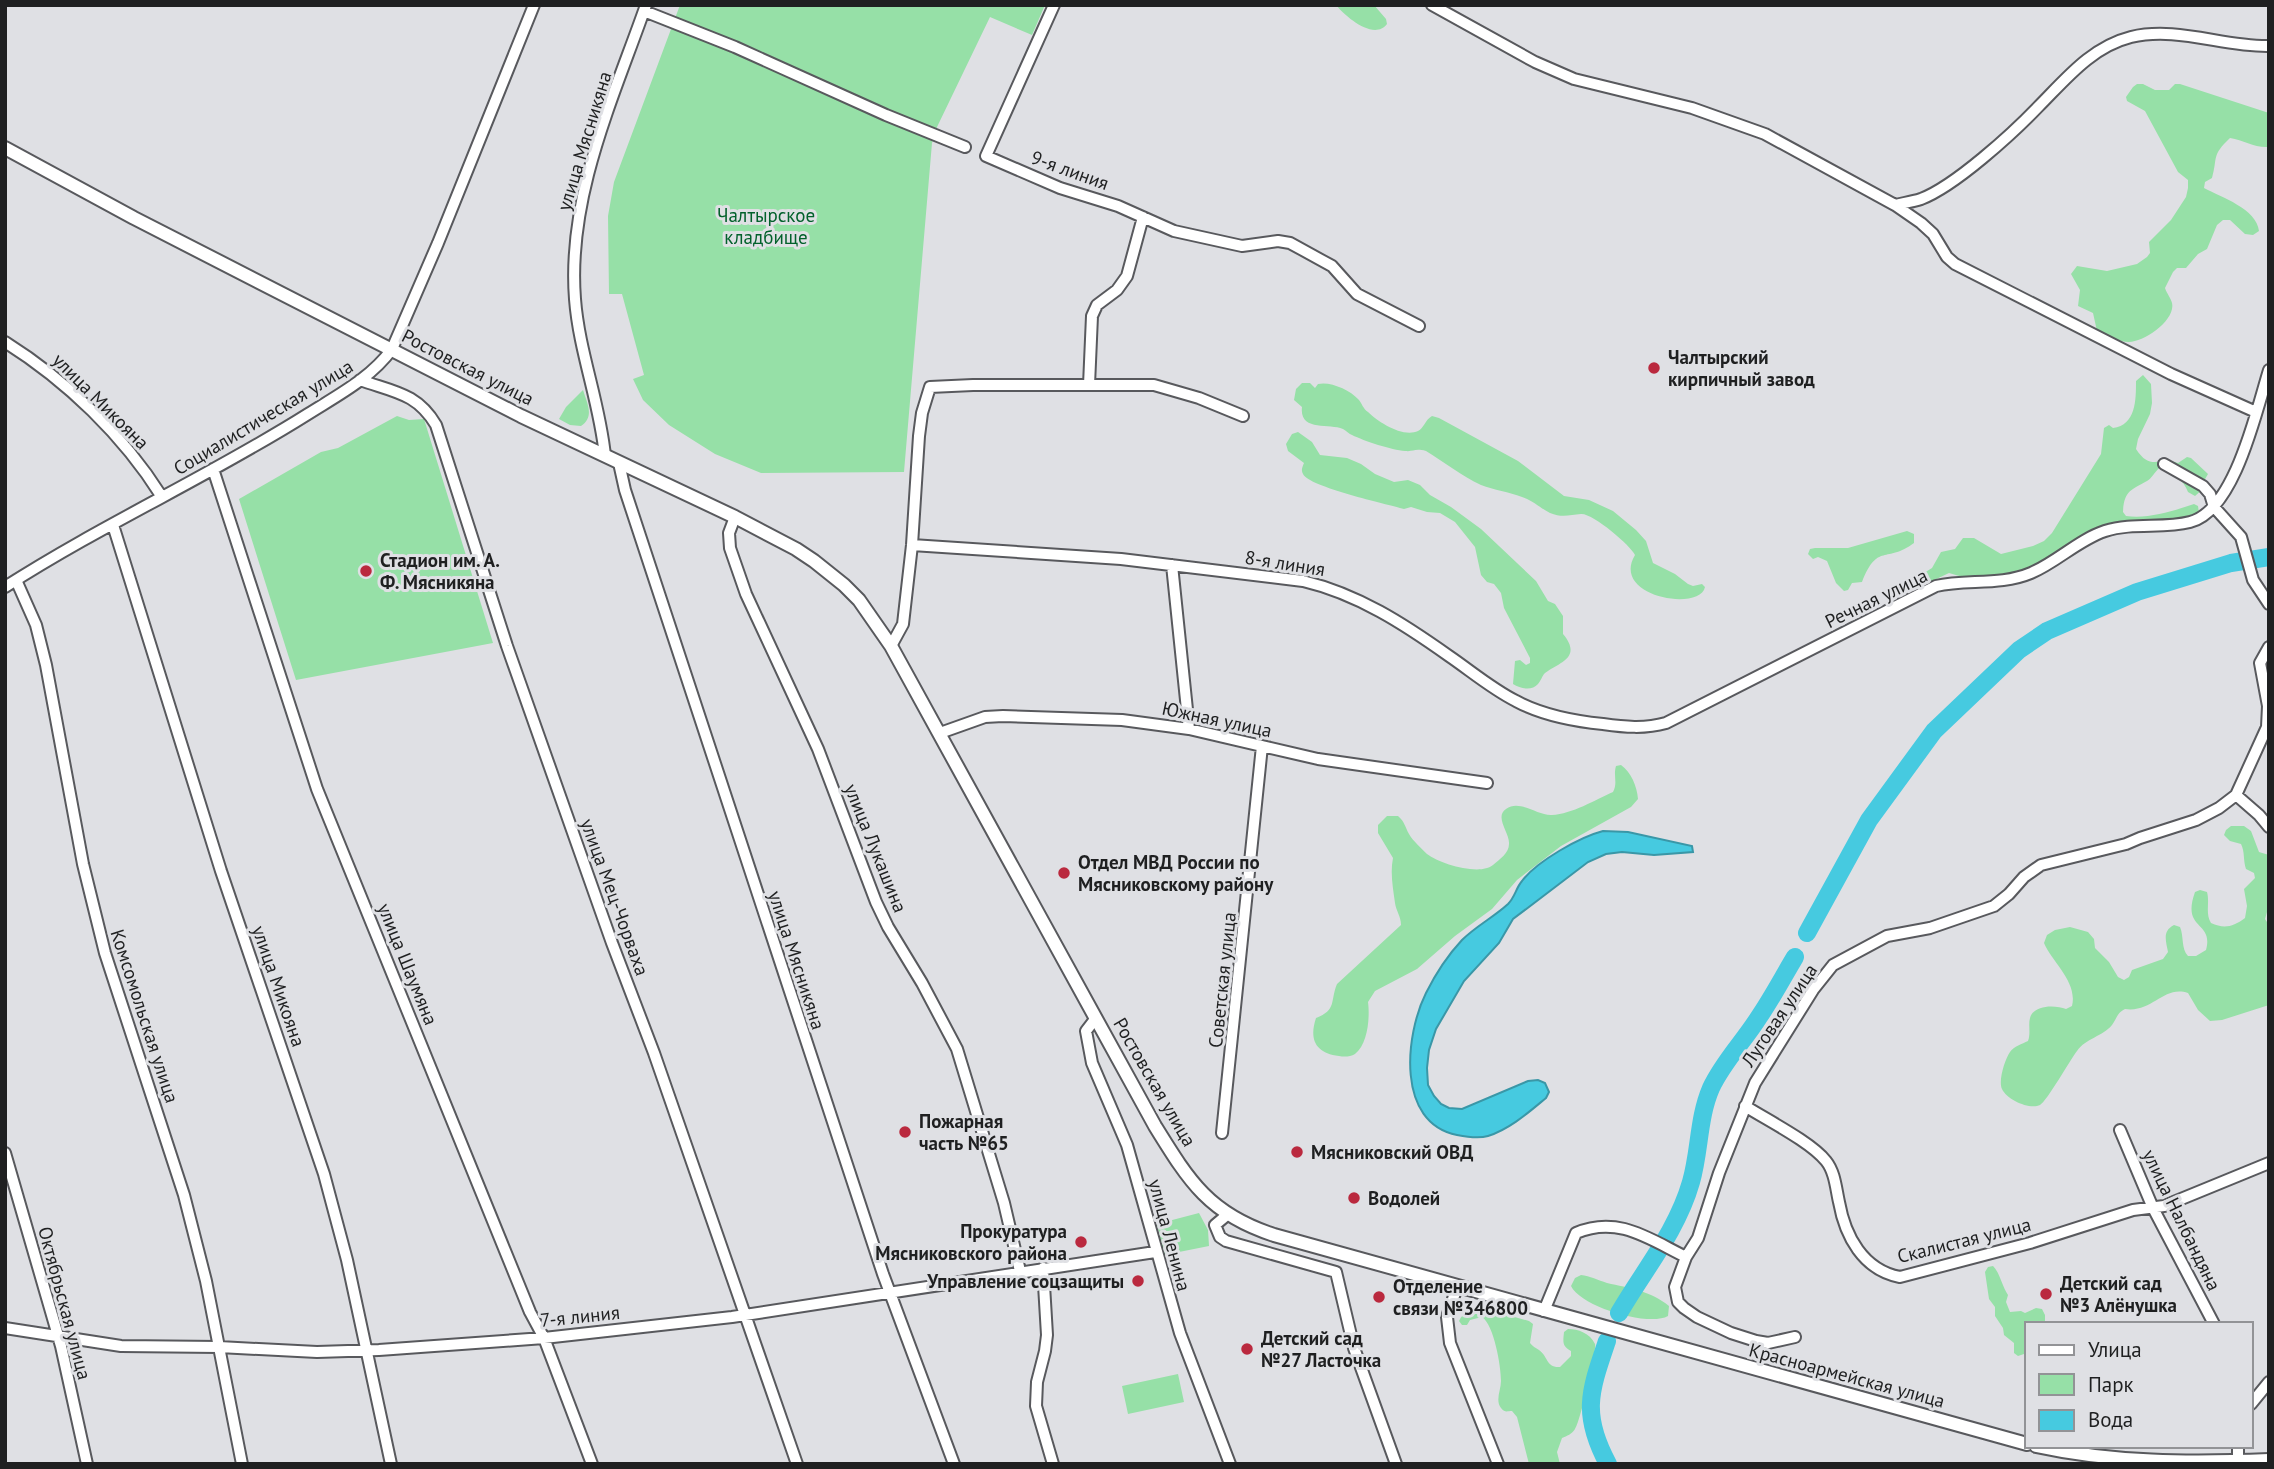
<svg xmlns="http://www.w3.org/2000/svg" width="2274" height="1469" font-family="'PT Sans',sans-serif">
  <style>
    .green { fill: #96e0a7 }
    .water { fill: #46cae0; stroke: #3a97a7; stroke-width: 2 }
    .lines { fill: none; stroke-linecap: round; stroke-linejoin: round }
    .river { stroke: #46cae0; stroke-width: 18 }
    .minor-casing { stroke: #58595d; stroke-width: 14 }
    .major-casing { stroke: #58595d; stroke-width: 16 }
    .minor { stroke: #fff; stroke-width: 10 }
    .major { stroke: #fff; stroke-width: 12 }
    .poi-dot { fill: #ba293e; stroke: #dfe0e4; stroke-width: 2.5 }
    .labels { text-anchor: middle; stroke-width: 6; stroke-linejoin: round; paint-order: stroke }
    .street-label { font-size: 19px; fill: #1f2021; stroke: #dfe0e4 }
    .park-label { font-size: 19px; fill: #02612b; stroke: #dfe0e4 }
    .poi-label { font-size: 19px; font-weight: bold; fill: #1f2021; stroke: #dfe0e4; text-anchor: start }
  </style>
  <rect width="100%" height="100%" fill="#dfe0e4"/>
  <path class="green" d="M680,5H1045L1032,35L990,17L937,127L932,143L904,472L761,473L715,454L669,425L643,400L633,379L644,375L622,294H609L608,216L614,182Z
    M1336,5H1374L1386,19L1387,24C1374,41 1346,17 1336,5Z
    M2137,84H2143L2155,90H2169L2175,84H2180L2269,113V147C2254,148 2244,140 2230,138C2211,156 2218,157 2212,178L2205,182L2204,188C2221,197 2257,209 2259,231L2253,235L2245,234L2230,220H2223L2217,225L2207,249L2198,254L2186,268H2177L2173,272L2165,288C2167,294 2171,298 2172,303C2176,320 2144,342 2129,342C2118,342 2107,335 2097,331L2093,313L2078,306L2080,290L2071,274L2077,266L2107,271L2137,264L2147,257L2150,253L2149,242L2171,220L2186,197L2188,188V180L2178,172L2145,111L2127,101L2126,97L2133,87Z
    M2143,375L2151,384L2152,403L2150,414L2138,439L2136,449C2151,472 2159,456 2178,463L2187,457L2191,458L2208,474L2201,486L2203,489L2195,496L2188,492C2184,480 2171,471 2159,468C2155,472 2151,479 2147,481C2131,490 2124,491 2123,512L2126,516C2149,519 2173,511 2194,504L2198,506L2199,513L2182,518L2125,522L2041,564L1997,577L1966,578L1949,573L1909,592H1905L1906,584L1932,568L1941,552L1955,549L1963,538H1974L2001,554L2033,546L2044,541L2052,533L2101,454L2104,428L2109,425L2113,428C2136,425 2136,400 2136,381Z
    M1302,383H1310L1315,388L1318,384C1330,381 1350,390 1358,399C1362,403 1363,409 1368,412C1378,422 1403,438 1418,431C1424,428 1425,420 1432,416L1439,418L1518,461L1564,496L1589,500L1613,511L1636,530L1646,541L1653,563L1675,574L1688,584L1693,586L1702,584L1705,587C1700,612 1610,597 1635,555C1631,546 1593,513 1581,514C1570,515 1562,518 1550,513C1540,508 1534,501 1522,497C1509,492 1494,490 1481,485C1462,476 1444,462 1426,451C1414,448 1414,452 1405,451C1392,450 1364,441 1352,435C1349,434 1347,431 1343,429C1329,423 1299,432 1302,407L1294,400L1296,389Z
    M583,390C587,403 595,417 581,426L570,425L559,419L566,407Z
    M397,416L409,420L424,419L493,643L296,680L239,499L321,452L338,448Z
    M1298,432L1312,442L1320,455L1347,458L1361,464L1375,474L1394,482L1408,480L1420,485L1430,495L1451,507L1481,529L1536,581L1548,601L1555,604L1563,616V634C1584,659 1556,663 1544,674C1543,675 1540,682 1538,684C1532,691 1521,689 1513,684L1515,661L1520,660L1526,665L1530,663V658L1504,608L1501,593L1494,584L1487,582L1481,575L1475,547L1455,522L1440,513L1427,512L1411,507L1404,509C1387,504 1309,487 1303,474C1301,470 1302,468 1304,463L1288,451L1286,444L1292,434Z
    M1907,531L1914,534V543C1886,564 1878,542 1862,582L1852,583L1848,590L1844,591L1836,583L1827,561L1818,557L1813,559L1808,554L1810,549L1815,548H1848Z
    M1621,765C1631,772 1637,786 1638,799L1631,807L1561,846L1517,880L1492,909L1455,936L1417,969L1375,991L1368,1002C1370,1017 1368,1044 1355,1054C1350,1057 1344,1057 1339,1056C1315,1053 1309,1039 1316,1018C1337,1010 1330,1001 1337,984L1401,925C1401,916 1396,911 1395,903C1393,888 1390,873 1393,858L1378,833V825L1387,816H1398C1405,822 1405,827 1409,834C1413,841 1422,849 1427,854C1440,864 1480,876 1493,865C1500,859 1509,853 1509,844C1510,833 1494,817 1506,809C1520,799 1537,816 1552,815C1572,814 1595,800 1613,792C1618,783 1613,776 1616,766Z
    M2231,826H2244L2251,831L2259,852L2269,855V905L2265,919L2269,925V1005L2222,1020L2210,1021L2198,1010L2188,993C2163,985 2153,1013 2125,1009C2117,1013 2117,1018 2112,1025C2102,1037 2086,1038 2077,1051C2070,1060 2047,1101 2040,1105C2030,1110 2007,1100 2002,1089C1998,1081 2005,1059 2010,1052C2014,1046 2022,1044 2028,1041C2031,1033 2028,1025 2030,1018C2034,1004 2056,1005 2066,1009L2072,1006C2078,982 2052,962 2044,943L2047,935L2055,930L2070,927L2088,932L2094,939L2095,948L2109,962L2118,977L2124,980L2129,977L2132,970L2163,959L2168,952C2166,941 2162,931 2174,925L2180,927C2184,936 2181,949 2188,956H2196L2206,950C2214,920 2181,931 2195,892L2200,890L2207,892C2210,903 2205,913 2211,923C2224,929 2233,927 2245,918L2247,906L2244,889L2255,878L2254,873L2246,869C2243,860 2245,852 2241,844L2230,841L2224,835L2226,830Z
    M1199,1213L1208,1230L1209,1246L1164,1255L1157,1224Z
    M1993,1266C2000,1273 2002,1286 2008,1295L2006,1302L2010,1312L2021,1311L2025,1313L2036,1308L2042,1309L2045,1315V1324H2027V1355L2024,1354L2018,1356L2014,1353V1343L2004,1335L2003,1328L1995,1316V1307L1989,1299L1985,1272L1988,1267Z
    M1581,1275C1590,1276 1598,1280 1607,1283C1629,1288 1651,1291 1669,1306L1668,1316C1649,1327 1581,1307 1571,1286L1575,1278Z
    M1483,1308L1529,1321L1533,1324L1530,1343C1532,1346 1536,1348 1539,1350C1548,1356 1546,1368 1560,1367L1571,1356V1351C1562,1346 1563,1342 1564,1332L1568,1329C1578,1329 1590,1333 1595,1344C1597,1349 1580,1423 1575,1429C1572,1434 1567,1436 1562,1438L1557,1452L1560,1464H1529L1517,1417L1512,1411C1507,1411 1505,1413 1501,1408C1495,1400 1501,1390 1501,1381C1501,1366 1494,1325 1482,1317L1470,1320L1467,1325H1462L1459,1321C1463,1311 1473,1310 1483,1308Z
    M1178,1374L1184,1402L1128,1414L1122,1386Z"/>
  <path class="water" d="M1603,831L1628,832L1692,846L1693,852L1654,855L1622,852L1606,854L1588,862L1513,919L1499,943L1464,981L1436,1029L1429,1050L1427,1068L1428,1085L1434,1096L1441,1104L1449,1108L1462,1109L1528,1081L1538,1080L1545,1083L1549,1092L1546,1098C1529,1112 1510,1129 1488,1136C1478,1139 1467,1137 1457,1135C1396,1123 1405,1035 1426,993C1435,975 1448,955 1462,940C1476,926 1494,917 1508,904C1515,897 1516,888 1522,881C1537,861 1580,837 1603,831Z"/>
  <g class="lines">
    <path class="river" d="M1807,933L1869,820L1934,731L2019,650L2047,631L2137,592L2231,563L2269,557
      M1619,1313C1644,1270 1677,1231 1691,1182C1700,1151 1698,1118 1711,1088C1723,1062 1744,1041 1759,1017C1772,998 1783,977 1795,957
      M1607,1341C1590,1391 1581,1414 1608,1464"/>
    <g class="minor-casing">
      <path id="minor" d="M1054,5L986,156L1060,188L1118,206L1174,231L1242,246L1278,241L1290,243L1332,266L1357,294L1419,326
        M1432,5L1535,62L1574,79L1692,108L1765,134L1895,205L1921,223L1933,234L1947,257L1955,264L2171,374L2256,412
        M644,11L735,47L886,115L965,147
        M1895,205C1903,203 1912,202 1921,199C1955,186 2012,134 2038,107C2065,80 2091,47 2131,37C2177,26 2223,47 2269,46
        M5,342C67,381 123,435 162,497
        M360,380C394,392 417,393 436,425L507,646L612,943L654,1053L797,1464
        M1089,385L1092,316L1097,305L1117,290L1127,276L1143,217
        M605,456C600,403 579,352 575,299C567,197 613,99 646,5
        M619,463L625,490L883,1274L954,1464
        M2164,464L2203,486L2210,494L2214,507L2241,537L2253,580L2269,604
        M213,469L317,789L530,1312L544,1338L592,1464
        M735,517L729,533L730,548L746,594L818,749L876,902L888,927L922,983L957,1049L1004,1203L1020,1271
        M113,525L221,871L324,1174L347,1260L391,1464
        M912,545L1121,559L1303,581C1358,594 1404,624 1449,656C1471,671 1492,689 1516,701C1542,715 1573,721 1603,724C1624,727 1645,729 1666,723L1936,586C1967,579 2000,586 2031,573C2057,562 2078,540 2105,531C2133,522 2163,529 2190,522C2235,511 2257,408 2269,370
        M1172,565L1189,729
        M16,580L36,625L46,665L83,864L105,953L184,1195L206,1281L242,1464
        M5,587C103,524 210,476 308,414C338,395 371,378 392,349L438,243L534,5
        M891,646L903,624L912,545L919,436L922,413L930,387L973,385H1154L1199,398L1243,416
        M940,733L985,717L1003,716L1122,720L1189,729L1318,759L1487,783
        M2236,795L2259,815L2269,827
        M1096,1018L1086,1031L1092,1063L1127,1145L1180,1333L1230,1464
        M1745,1106C1767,1120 1811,1142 1826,1161C1835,1172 1836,1189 1839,1202C1845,1236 1863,1270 1900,1277L2030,1243L2133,1210L2164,1206L2269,1163
        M2120,1130L2153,1208L2214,1324
        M1222,1133L1262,746
        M5,1153L61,1346L87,1464
        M1227,1215L1215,1225L1220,1237L1226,1241L1336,1272L1354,1348L1396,1464
        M1043,1268L1047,1335L1045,1351L1037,1382L1036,1406L1053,1464
        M1457,1287L1447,1317L1450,1343L1498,1464
        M1544,1311L1576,1233C1618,1215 1649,1239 1686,1257
        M5,1328L121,1346L219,1347L317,1352L379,1350L544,1338L732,1317L1155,1252
        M1795,1337L1768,1343L1756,1341L1731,1333L1697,1317L1684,1308L1678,1302L1675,1287L1686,1257L1698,1238L1719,1173L1755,1083L1813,990L1833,965L1887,936L1930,928L1994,906L2009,894L2024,877L2041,865L2126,844L2140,838L2196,820L2219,808L2236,795L2267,727L2268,706L2260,663L2269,647
        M2251,1404L2269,1382
        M2238,1461V1446"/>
    </g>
    <g class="major-casing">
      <path id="major" d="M5,148L134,218L521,416L735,517L796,549L814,561L844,585L859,600L891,646L1155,1126C1189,1181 1209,1214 1274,1235L2027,1444
        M2036,1446C2114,1463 2189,1463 2269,1460"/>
    </g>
    <use href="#minor" class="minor"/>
    <use href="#major" class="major"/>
  </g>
  <g class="poi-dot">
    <circle cx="1654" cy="368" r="7"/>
    <circle cx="366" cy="571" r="7"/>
    <circle cx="1064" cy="873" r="7"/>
    <circle cx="905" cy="1132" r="7"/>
    <circle cx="1297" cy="1152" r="7"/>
    <circle cx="1354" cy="1198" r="7"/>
    <circle cx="1081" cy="1242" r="7"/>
    <circle cx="1138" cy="1281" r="7"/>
    <circle cx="2046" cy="1294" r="7"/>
    <circle cx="1379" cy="1297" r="7"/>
    <circle cx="1247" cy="1349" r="7"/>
  </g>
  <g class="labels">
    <g class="street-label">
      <text transform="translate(584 141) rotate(-73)" y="7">улица Мясникяна</text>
      <text transform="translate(1070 170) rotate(20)" y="7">9-я линия</text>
      <text transform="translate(468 367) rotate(27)" y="7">Ростовская улица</text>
      <text transform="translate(101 401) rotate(45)" y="7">улица Микояна</text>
      <text transform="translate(263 417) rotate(-31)" y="7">Социалистическая улица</text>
      <text transform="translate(1285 563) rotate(9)" y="7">8-я линия</text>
      <text transform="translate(1876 598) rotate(-26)" y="7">Речная улица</text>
      <text transform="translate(1217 719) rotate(12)" y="7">Южная улица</text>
      <text transform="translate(876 848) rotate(68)" y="7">улица Лукашина</text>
      <text transform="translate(615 897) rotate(70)" y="7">улица Мец-Чорваха</text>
      <text transform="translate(797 960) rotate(72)" y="7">улица Мясникяна</text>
      <text transform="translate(408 964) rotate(68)" y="7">улица Шаумяна</text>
      <text transform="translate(1222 980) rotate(-84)" y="7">Советская улица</text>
      <text transform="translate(279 986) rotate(71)" y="7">улица Микояна</text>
      <text transform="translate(1779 1015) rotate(-56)" y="7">Луговая улица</text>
      <text transform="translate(145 1016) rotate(72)" y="7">Комсомольская улица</text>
      <text transform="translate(1155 1082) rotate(60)" y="7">Ростовская улица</text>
      <text transform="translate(2182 1220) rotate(64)" y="7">улица Налбандяна</text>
      <text transform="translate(1170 1235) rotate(75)" y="7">улица Ленина</text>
      <text transform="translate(1964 1240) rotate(-14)" y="7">Скалистая улица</text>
      <text transform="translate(65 1303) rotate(75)" y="7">Октябрьская улица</text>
      <text transform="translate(580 1316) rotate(-6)" y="7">7-я линия</text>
      <text transform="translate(1847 1375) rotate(15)" y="7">Красноармейская улица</text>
    </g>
    <g class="park-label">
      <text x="766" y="222">Чалтырское<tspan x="766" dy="22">кладбище</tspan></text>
    </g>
    <g class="poi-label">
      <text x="1668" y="364">Чалтырский<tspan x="1668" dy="22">кирпичный завод</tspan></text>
      <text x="380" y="567">Стадион им. А.<tspan x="380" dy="22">Ф. Мясникяна</tspan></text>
      <text x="1078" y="869">Отдел МВД России по<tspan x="1078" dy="22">Мясниковскому району</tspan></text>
      <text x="919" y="1128">Пожарная<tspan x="919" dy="22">часть №65</tspan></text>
      <text x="1311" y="1159">Мясниковский ОВД</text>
      <text x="1368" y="1205">Водолей</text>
      <text x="1067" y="1238" text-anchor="end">Прокуратура<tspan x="1067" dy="22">Мясниковского района</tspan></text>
      <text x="1124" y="1288" text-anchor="end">Управление соцзащиты</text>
      <text x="2060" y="1290">Детский сад<tspan x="2060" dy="22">№3 Алёнушка</tspan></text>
      <text x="1393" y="1293">Отделение<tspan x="1393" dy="22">связи №346800</tspan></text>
      <text x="1261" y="1345">Детский сад<tspan x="1261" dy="22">№27 Ласточка</tspan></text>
    </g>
  </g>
  <rect width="2274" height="1469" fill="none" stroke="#1f2021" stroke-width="14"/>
  <rect x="2025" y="1322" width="228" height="126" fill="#dfe0e4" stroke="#929396" stroke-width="2"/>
  <rect x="2039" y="1345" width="35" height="10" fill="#ffffff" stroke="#929396" stroke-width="2"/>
  <text x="2088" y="1357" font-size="21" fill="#1f2021">Улица</text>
  <rect x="2039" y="1374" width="35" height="21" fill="#96e0a7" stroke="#929396" stroke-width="2"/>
  <text x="2088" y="1392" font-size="21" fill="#1f2021">Парк</text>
  <rect x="2039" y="1410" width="35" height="21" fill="#46cae0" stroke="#929396" stroke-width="2"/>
  <text x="2088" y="1427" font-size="21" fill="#1f2021">Вода</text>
</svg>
